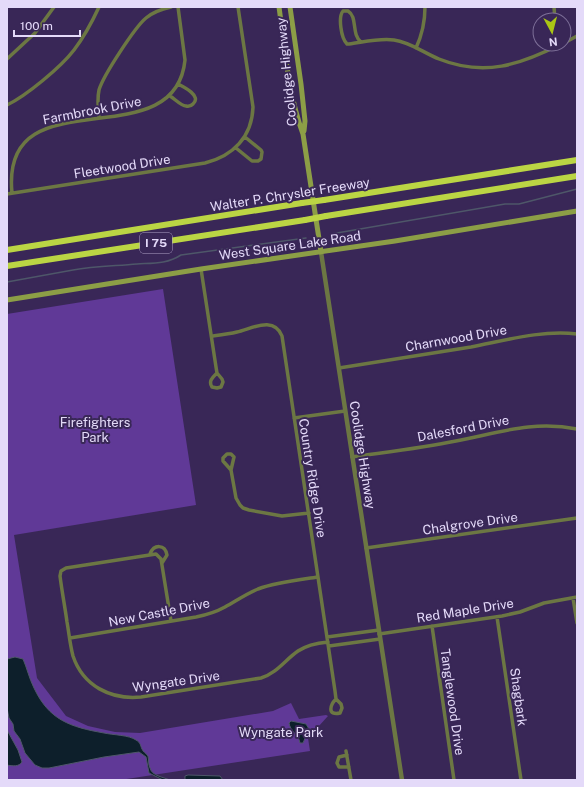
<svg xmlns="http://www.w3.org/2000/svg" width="584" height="787" font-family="'Public Sans',sans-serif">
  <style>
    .green { fill: #603997 }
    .water { fill: #0d1f2b; stroke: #4e5769 }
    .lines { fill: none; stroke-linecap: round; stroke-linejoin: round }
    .stream { stroke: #4e5769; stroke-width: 1.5 }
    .minor { stroke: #6c7743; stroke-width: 3.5 }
    .tertiary { stroke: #6c7743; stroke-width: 4.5 }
    .secondary { stroke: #8c9e46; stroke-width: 5 }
    .motorway { stroke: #bbd544; stroke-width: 6 }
    .motorway-bridge { stroke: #bbd544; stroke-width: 6 }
    .labels { text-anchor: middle; stroke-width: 4; stroke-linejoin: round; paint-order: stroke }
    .shield { fill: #392757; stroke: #b1a4c8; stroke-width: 1 }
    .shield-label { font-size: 12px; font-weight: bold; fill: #e4daf9 }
    .street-label { font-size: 13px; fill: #e4daf9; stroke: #392757 }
    .park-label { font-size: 13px; fill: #e3daf7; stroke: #392757 }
  </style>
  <rect width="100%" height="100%" fill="#392757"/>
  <path class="green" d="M163,289L196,505L14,535L37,678L66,716L88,726L115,732L140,733L273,711L291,703L299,719L326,715L328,716L308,738L310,751L120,780H7V314Z"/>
  <path class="water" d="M15,657L23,659C27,668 29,678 34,688C49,720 70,727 104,733C113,735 129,735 136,740C141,743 140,745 142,749C143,752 146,753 148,756C149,760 148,764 150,768C152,776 163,777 170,780H163L149,773L146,757L139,752L104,757L49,768H42L35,765L25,753L20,739L14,731L13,724L9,718L7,708V659Z
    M291,721L306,724L309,729L303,743H300C299,735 290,731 289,723Z
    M7,730L18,750L22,762C19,767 12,766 7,765Z
    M188,775L220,776L223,780H185V776Z"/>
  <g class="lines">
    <path class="stream" d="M331,234L505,204H519L577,189
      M7,282C29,278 51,274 73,270C94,266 116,266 137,264C153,263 167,264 181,255L306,238"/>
    <path class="minor" d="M554,7L555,20
      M361,42C351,34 358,17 348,11H343C338,17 341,38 347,44H349C364,42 379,38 394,40C410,42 424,53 439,59C484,77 520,65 561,44
      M564,43L577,36
      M416,48C422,35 425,22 425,7
      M7,59L35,33L54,7
      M170,96C175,99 181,106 186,106C189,107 191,106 193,104C202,96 184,87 178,84
      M7,105C26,96 61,67 74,50C84,37 92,22 99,7
      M99,118C98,108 97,99 99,90C103,76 135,27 146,18C153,12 162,9 171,7
      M236,148L252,161H258L261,159L262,152L261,150L245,137
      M12,193C0,73 175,161 185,60L178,7
      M7,194L205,163C233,156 252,137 253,107L238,7
      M201,269L216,367L217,373C213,377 208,381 212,387L217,388L221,387L223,382L222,379L217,373
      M212,336C220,335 229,334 237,332C251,329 274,315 282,336L335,691L336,699C330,705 327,716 340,713L342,708L341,704L336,699
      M339,368C383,361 427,354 471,347C507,340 541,330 577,334
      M294,418L345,411
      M352,457C387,452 422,448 456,441C498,433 533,420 577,429
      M231,470L223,461V458L227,454H231L234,457L231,470L236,498L240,505L243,508L249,510L282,516L309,513
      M366,548L577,518
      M150,554C154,544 165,544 167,555L162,563
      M573,598L577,623
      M497,617L521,780
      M171,621L161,559L156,554L66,568L61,571L60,576C62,592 65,607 67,622C69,633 70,645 73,656C83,686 111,700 141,697L261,678C277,673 285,660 298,651C307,645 318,643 328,642
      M432,626L454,780
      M379,634L502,616L520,612L544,603L577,597
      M327,637L379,630
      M70,638L196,617C206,615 216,612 225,607C236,601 246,594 258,589C277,582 298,580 318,577
      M329,646L380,639
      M346,751L351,780
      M347,755L339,757L337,763L339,767H349"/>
    <path class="tertiary" d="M321,252L402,780"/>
    <path class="secondary" d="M279,7C285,49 288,94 303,134L321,252
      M290,7L301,84L305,121L304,131
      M7,300L201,269L395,241L577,211"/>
    <path class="motorway" d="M324,200L577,160
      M326,216L577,176
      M7,250L302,203
      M7,266L305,220"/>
    <path class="motorway-bridge" d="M302,203L324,200
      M305,220L326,216"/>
  </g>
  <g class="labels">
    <rect class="shield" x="140" y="233" width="32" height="20" rx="3"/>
    <g class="shield-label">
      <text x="156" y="247">I 75</text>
    </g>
    <g class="street-label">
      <text transform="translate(286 72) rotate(-96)" y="5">Coolidge Highway</text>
      <text transform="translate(92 110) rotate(-11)" y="5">Farmbrook Drive</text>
      <text transform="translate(122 166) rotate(-9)" y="5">Fleetwood Drive</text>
      <text transform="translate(290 194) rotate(-9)" y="5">Walter P. Chrysler Freeway</text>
      <text transform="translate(290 245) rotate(-8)" y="5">West Square Lake Road</text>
      <text transform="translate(456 338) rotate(-10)" y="5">Charnwood Drive</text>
      <text transform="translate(463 428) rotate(-11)" y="5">Dalesford Drive</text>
      <text transform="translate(363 455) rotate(81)" y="5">Coolidge Highway</text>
      <text transform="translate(313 478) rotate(81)" y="5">Country Ridge Drive</text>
      <text transform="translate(470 523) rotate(-8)" y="5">Chalgrove Drive</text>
      <text transform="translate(465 610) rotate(-9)" y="5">Red Maple Drive</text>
      <text transform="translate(159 612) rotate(-11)" y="5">New Castle Drive</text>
      <text transform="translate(176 681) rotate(-8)" y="5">Wyngate Drive</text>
      <text transform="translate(519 697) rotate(82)" y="5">Shagbark</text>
      <text transform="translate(453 702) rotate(82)" y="5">Tanglewood Drive</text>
    </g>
    <g class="park-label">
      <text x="95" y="427">Firefighters<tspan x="95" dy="15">Park</tspan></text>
      <text x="281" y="737">Wyngate Park</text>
    </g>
  </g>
  <rect width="584" height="787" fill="none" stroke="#e4daf9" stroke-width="16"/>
  <g transform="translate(552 32) rotate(173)"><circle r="19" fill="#392757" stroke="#7d6f98"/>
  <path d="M0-3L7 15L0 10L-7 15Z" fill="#abc615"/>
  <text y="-6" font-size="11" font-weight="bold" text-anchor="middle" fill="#e4daf9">N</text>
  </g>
  <path d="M14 30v6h66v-6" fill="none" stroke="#e4daf9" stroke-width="2"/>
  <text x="20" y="30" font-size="12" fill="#e4daf9" stroke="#392757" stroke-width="3" paint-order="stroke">100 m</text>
</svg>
